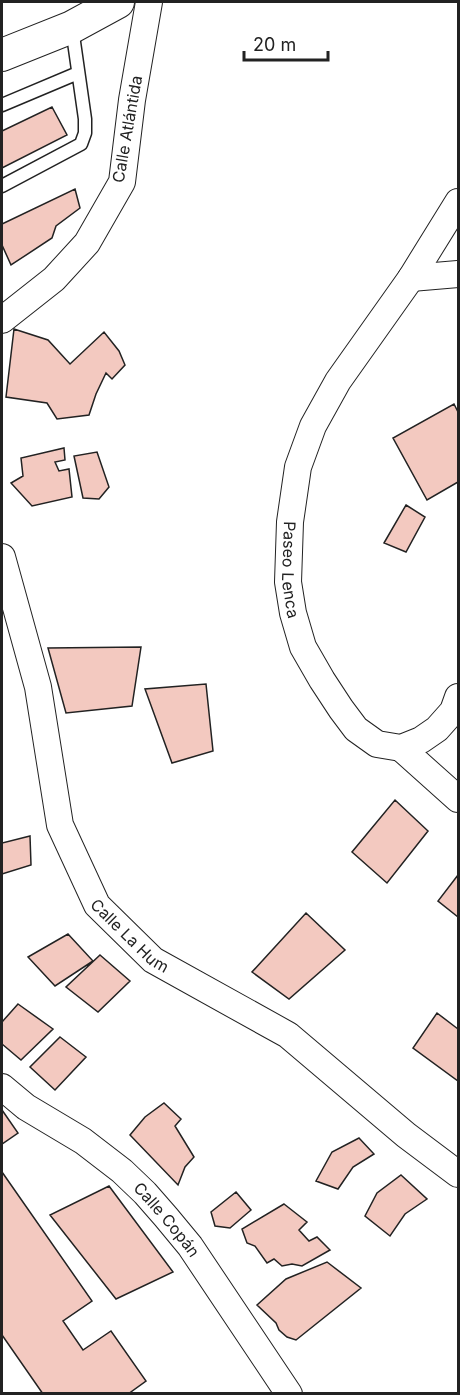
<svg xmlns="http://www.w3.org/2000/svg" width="460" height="1395" font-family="Inter,sans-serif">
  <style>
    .building { fill: #f3c9c0; stroke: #222; stroke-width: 1.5 }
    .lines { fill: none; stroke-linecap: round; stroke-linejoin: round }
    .service-casing { stroke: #222; stroke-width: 15 }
    .minor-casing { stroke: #222; stroke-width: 28 }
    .tertiary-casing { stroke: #222; stroke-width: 34 }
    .service { stroke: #fff; stroke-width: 12 }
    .minor { stroke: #fff; stroke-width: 26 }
    .tertiary { stroke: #fff; stroke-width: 32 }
    .labels { text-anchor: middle; stroke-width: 4.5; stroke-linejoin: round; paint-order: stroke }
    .street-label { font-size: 16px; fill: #222; stroke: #fff }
  </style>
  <rect width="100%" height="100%" fill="#fff"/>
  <path class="building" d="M52,107L67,135L2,168V131Z
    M75,189L80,208L56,226L52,238L11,265L2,245V224Z
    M14,329L48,340L70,364L104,332L119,351L125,365L112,379L106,373L96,394L89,415L57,419L47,403L6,397Z
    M454,404L458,412V482L427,500L393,438Z
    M64,448L65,460L55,462L59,471L69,469L72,497L32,506L11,483L23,476L21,458Z
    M97,452L109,487L99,499L83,498L74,456Z
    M406,505L425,517L406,552L384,543Z
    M141,647L132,706L66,713L48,648Z
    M206,684L213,751L172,763L145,689Z
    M395,800L428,831L387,883L352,852Z
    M30,836L31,865L2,874V843Z
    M458,875V917L438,901Z
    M306,913L345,950L289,999L252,972Z
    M68,934L93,961L55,986L28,957Z
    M100,955L130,981L98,1012L66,987Z
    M18,1004L53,1029L21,1060L2,1044V1022Z
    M437,1013L458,1029V1081L413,1048Z
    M60,1037L86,1057L55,1090L30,1067Z
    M164,1103L181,1119L175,1126L194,1157L185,1167L178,1185L130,1135L145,1117Z
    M2,1110L18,1133L2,1144Z
    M359,1138L374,1154L353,1167L338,1189L316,1181L332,1152Z
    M2,1172L92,1301L63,1321L83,1350L111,1331L146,1381L128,1394H43L2,1335Z
    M401,1175L427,1199L405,1214L390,1236L365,1216L377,1193Z
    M109,1186L173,1272L116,1299L50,1215Z
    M236,1192L251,1210L230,1228L215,1226L211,1212Z
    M284,1204L307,1222L299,1230L309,1241L317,1237L330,1250L302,1266L292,1264L282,1266L274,1259L267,1263L255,1246L247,1243L242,1229Z
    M327,1262L361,1288L296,1340L287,1337L279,1330L276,1323L257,1305L286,1279Z"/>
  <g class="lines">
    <g class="service-casing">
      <path id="service" d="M2,105L78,73
        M2,186L81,144L85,133V119L72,28"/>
    </g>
    <g class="minor-casing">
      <g id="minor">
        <path id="s1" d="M458,202L411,278L338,381L313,426L298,467L290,522L288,582L293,613L303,647L322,680L341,709L356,729L377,744L401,748L421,740L437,729L453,711L458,697"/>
        <path d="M411,278L458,274"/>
        <path d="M2,320L54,279L87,243L122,182L132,100L149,2"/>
        <path id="s2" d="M2,557L38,687L60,825L97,905L153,960L288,1035L406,1135L458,1174"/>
        <path d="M401,748L458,799"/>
        <path id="s3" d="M2,1087L26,1107L83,1141L122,1171L145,1193L166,1217L190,1246L289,1394"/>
      </g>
    </g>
    <g class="tertiary-casing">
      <path id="tertiary" d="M2,55L72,27L118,2"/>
    </g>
    <use href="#service" class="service"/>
    <use href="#minor" class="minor"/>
    <use href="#tertiary" class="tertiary"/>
  </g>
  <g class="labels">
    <g class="street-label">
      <text transform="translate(127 129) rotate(-80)" y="6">Calle Atlántida</text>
      <text dy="6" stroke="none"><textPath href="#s1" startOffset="414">Paseo Lenca</textPath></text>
      <text dy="6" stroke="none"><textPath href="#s2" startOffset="408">Calle La Hum</textPath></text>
      <text dy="6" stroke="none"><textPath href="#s3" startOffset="213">Calle Copán</textPath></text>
    </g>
  </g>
  <rect width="460" height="1395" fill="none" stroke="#222222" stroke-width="6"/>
  <path d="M244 51v9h84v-9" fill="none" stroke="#222222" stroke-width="3"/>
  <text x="253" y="51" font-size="18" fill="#222222" stroke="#ffffff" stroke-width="4.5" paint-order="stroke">20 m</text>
</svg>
